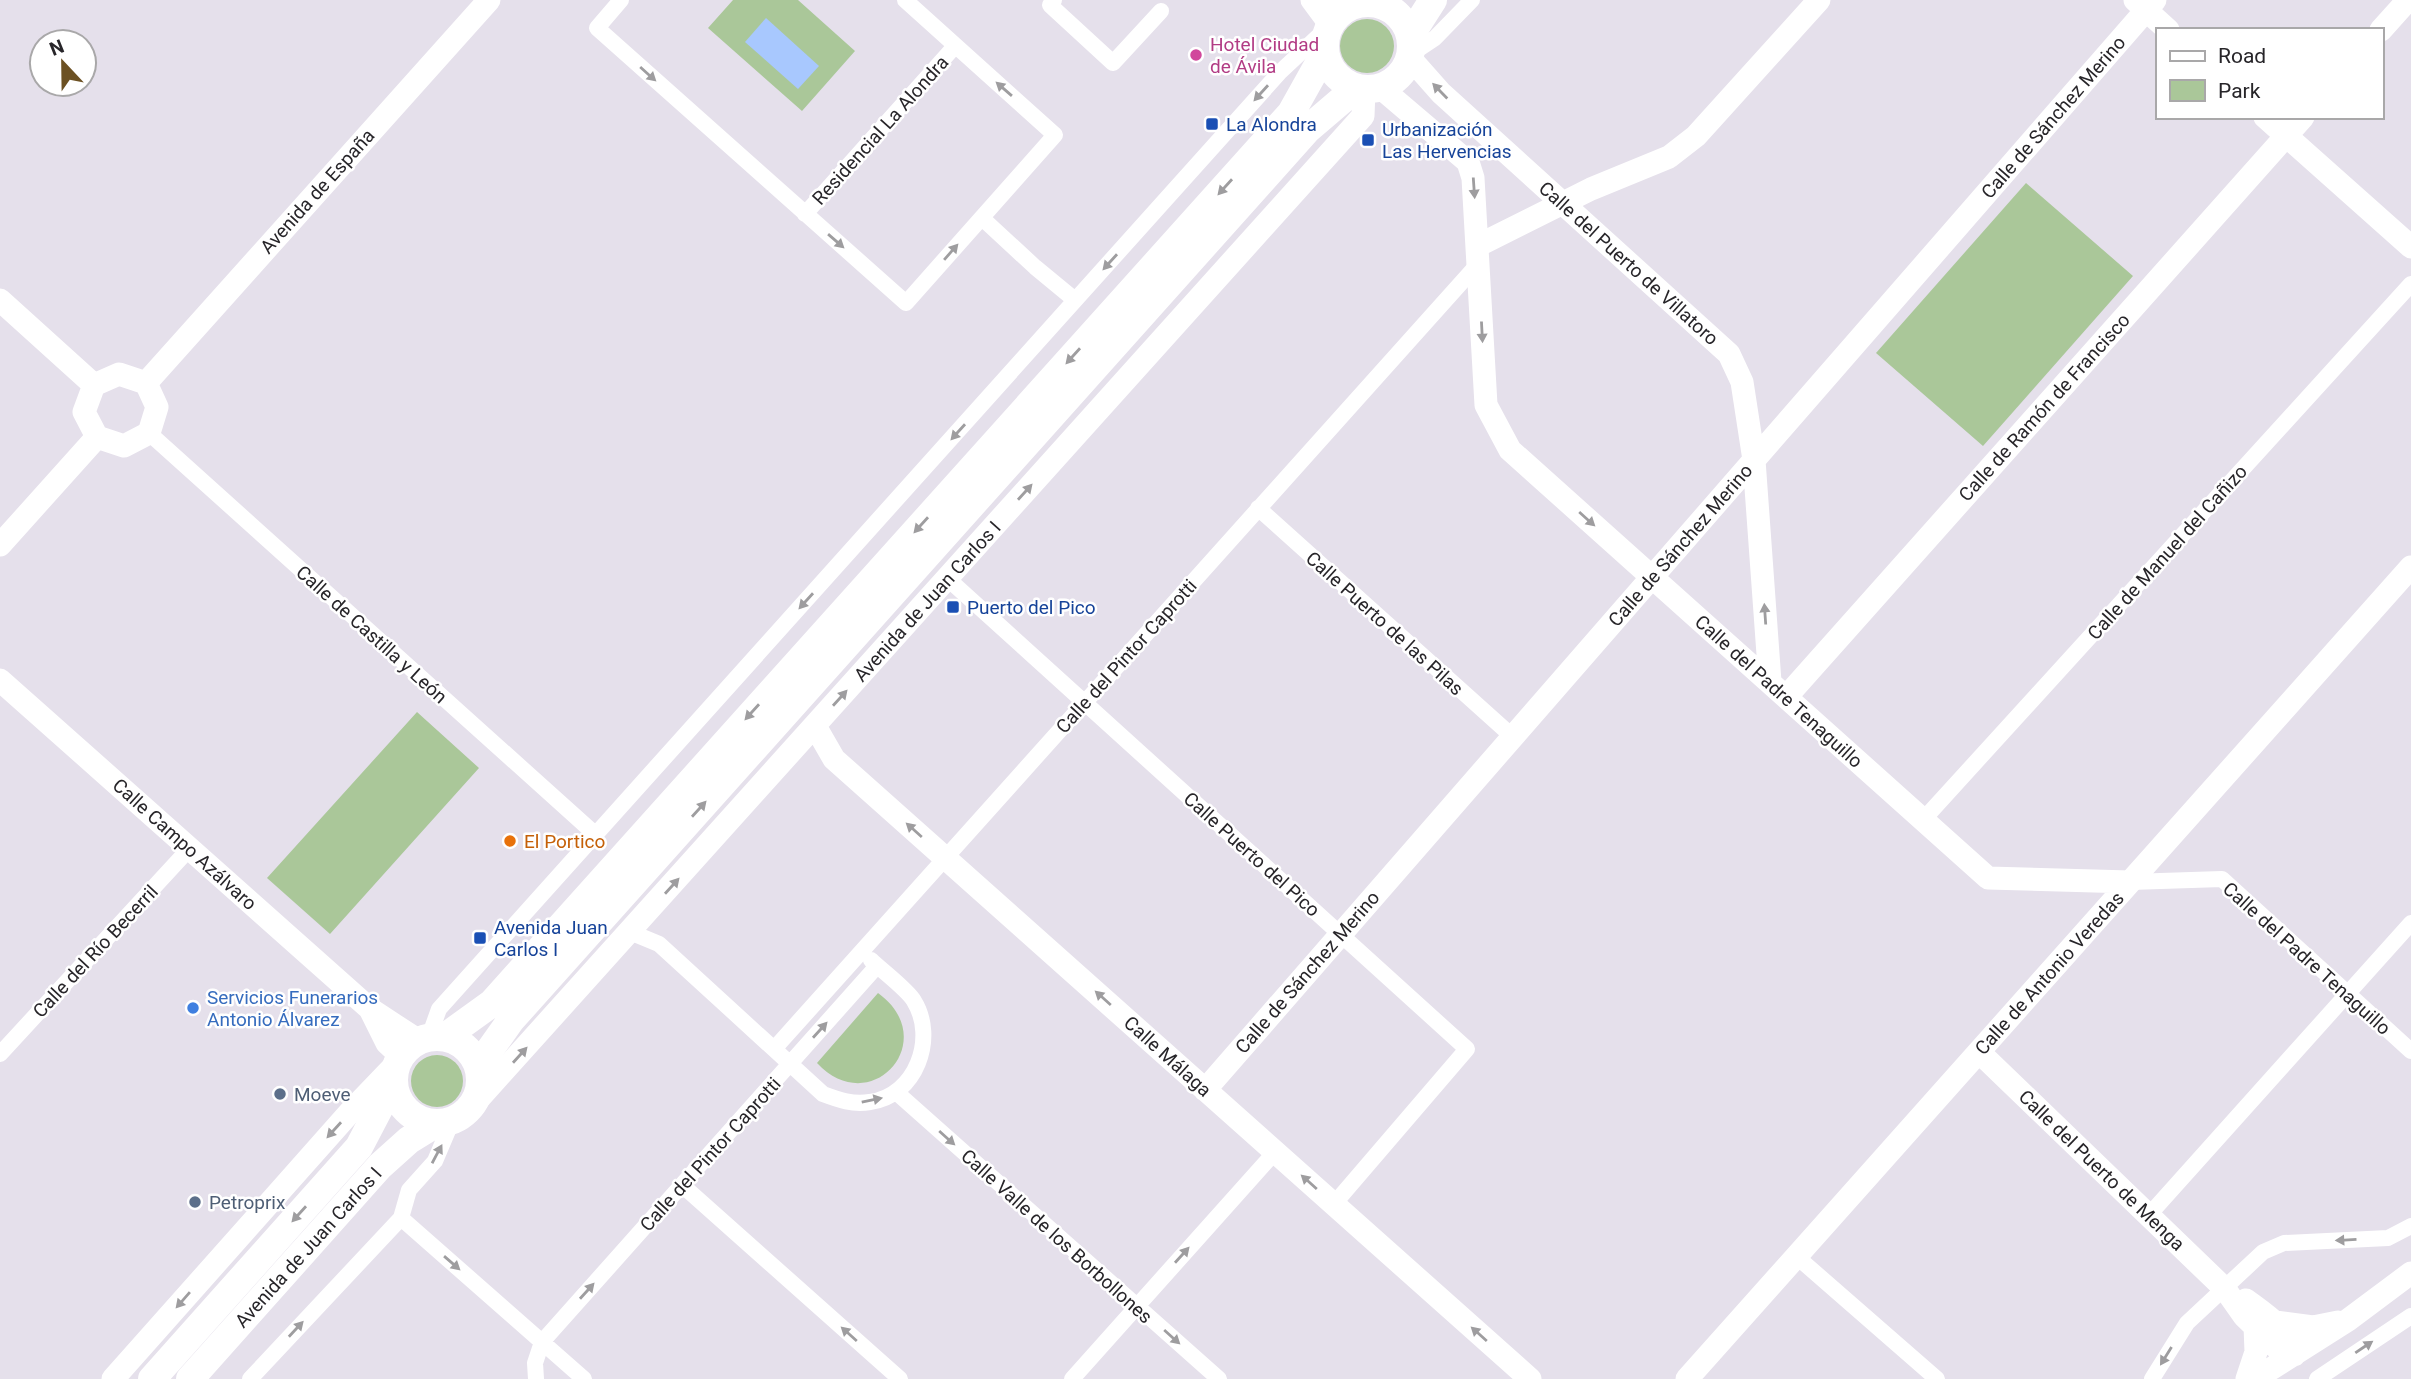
<svg xmlns="http://www.w3.org/2000/svg" width="2411" height="1379" font-family="Roboto,sans-serif">
  <style>
    .green { fill: #aac799 }
    .water { fill: #a8c8fe }
    .lines { fill: none; stroke-linecap: round; stroke-linejoin: round }
    .street { stroke: #fff; stroke-width: 16 }
    .secondary { stroke: #fff; stroke-width: 23 }
    .highway { stroke: #fff; stroke-width: 28 }
    .oneway { fill: #9e9d9f }
    .hotel-dot { fill: #d1479c; stroke: #fff; stroke-width: 2.5 }
    .transit-dot { fill: #1a4fb4; stroke: #fff; stroke-width: 2.5 }
    .food-dot { fill: #e8710a; stroke: #fff; stroke-width: 2.5 }
    .shop-dot { fill: #3f7fe0; stroke: #fff; stroke-width: 2.5 }
    .service-dot { fill: #5c6f8a; stroke: #fff; stroke-width: 2.5 }
    .labels { text-anchor: middle; stroke-width: 5; stroke-linejoin: round; paint-order: stroke }
    .hotel-label { font-size: 19px; fill: #b23c85; stroke: #fff; text-anchor: start }
    .street-label { font-size: 19px; fill: #272529; stroke: #fff }
    .transit-label { font-size: 19px; fill: #164399; stroke: #fff; text-anchor: start }
    .food-label { font-size: 19px; fill: #c56008; stroke: #fff; text-anchor: start }
    .shop-label { font-size: 19px; fill: #366cbe; stroke: #fff; text-anchor: start }
    .service-label { font-size: 19px; fill: #4e5e75; stroke: #fff; text-anchor: start }
  </style>
  <rect width="100%" height="100%" fill="#e5e0eb"/>
  <path class="green" d="M733,0H798L855,51L802,111L708,28Z
    M1340 46a27 27 0 1 1 54 0a27 27 0 1 1-54 0Z
    M2026,183L2133,276L1983,446L1876,353Z
    M417,712L479,768L330,934L267,878Z
    M878,993C943,1040 871,1121 817,1063Z
    M411 1081a26 26 0 1 1 52 0a26 26 0 1 1-52 0Z"/>
  <path class="water" d="M766,18L819,66L798,89L745,42Z"/>
  <g class="lines">
    <path class="street" d="M621,0L597,28L906,303L1055,135L905,0
      M1054,0L1050,5L1113,63L1161,11
      M1411,54L1435,38L1472,0
      M805,214L955,46
      M982,218L1035,267L1075,300
      M149,433L596,835
      M1258,508L1513,737
      M947,578L1467,1049L1334,1204
      M1923,820L2411,284
      M2130,882L2222,879L2411,1051
      M630,932L659,944L823,1094C839,1100 853,1105 870,1102C916,1096 937,1038 914,1001C908,990 881,970 871,960
      M429,1037L439,1009L1280,72L1327,28
      M774,1049L1478,264
      M0,1054L190,848
      M896,1092L1219,1379
      M682,1185L900,1379
      M2149,1215L2411,923
      M401,1218L584,1379
      M1796,1256L1937,1379
      M250,1379L401,1218L409,1190L435,1161L452,1121
      M536,1379L535,1363L542,1342L877,966
      M1072,1379L1275,1152
      M2152,1379L2187,1323L2263,1252L2284,1243L2388,1238L2411,1226
      M2317,1379L2411,1316"/>
    <path class="secondary" d="M1312,0L1329,23
      M1333,0L1346,7
      M2135,0L2168,30
      M2381,30L2408,0
      M1410,58L1441,93L1729,354L1742,382L1754,460L1770,682
      M1381,88L1468,162L1473,178L1486,405L1510,450L1988,878L2130,882
      M2265,117L2411,247
      M1477,246L1591,189L1669,157L1696,136L1819,0
      M0,300L94,385
      M119,374L146,383L157,407L149,433L124,446L97,437L84,412L94,385Z
      M146,383L489,0
      M0,545L97,437
      M0,680L370,1009L419,1041
      M1786,697L2303,117
      M815,726L834,759L1530,1379
      M370,1009L387,1043L401,1056
      M1979,1052L2225,1289L2244,1316L2277,1348L2294,1355
      M1205,1090L2155,0
      M473,1105L1363,116L1364,90
      M2246,1300C2262,1312 2293,1332 2294,1353
      M2275,1322L2313,1327L2338,1322
      M113,1379L351,1111L398,1062
      M1687,1379L2411,567
      M2247,1379L2256,1352L2255,1326
      M2255,1379L2348,1320L2411,1273"/>
    <path class="highway" d="M1325 46a43 43 0 1 1 86 0a43 43 0 1 1-86 0Z
      M1410,36L1433,0
      M445,1037L492,1003L1291,113L1324,54
      M394 1080a43 43 0 1 1 86 0a43 43 0 1 1-86 0Z
      M479,1065L511,1020L1308,129L1356,88
      M152,1379L359,1147L394,1080
      M190,1379L380,1166L409,1140L435,1124"/>
  </g>
  <defs><path id="oneway-solid" d="M-6-.8H1V-3.2L6.5 0L1 3.2V.8H-6Z" transform="scale(1.75)"/></defs>
  <g class="oneway">
    <use href="#oneway-solid" transform="translate(648 74) rotate(42)"/>
    <use href="#oneway-solid" transform="translate(1004 89) rotate(-139)"/>
    <use href="#oneway-solid" transform="translate(1440 91) rotate(-134)"/>
    <use href="#oneway-solid" transform="translate(1261 93) rotate(132)"/>
    <use href="#oneway-solid" transform="translate(1225 187) rotate(132)"/>
    <use href="#oneway-solid" transform="translate(1474 188) rotate(86)"/>
    <use href="#oneway-solid" transform="translate(836 241) rotate(41)"/>
    <use href="#oneway-solid" transform="translate(951 252) rotate(-49)"/>
    <use href="#oneway-solid" transform="translate(1110 262) rotate(132)"/>
    <use href="#oneway-solid" transform="translate(1482 332) rotate(87)"/>
    <use href="#oneway-solid" transform="translate(1073 356) rotate(132)"/>
    <use href="#oneway-solid" transform="translate(958 432) rotate(132)"/>
    <use href="#oneway-solid" transform="translate(1025 492) rotate(-48)"/>
    <use href="#oneway-solid" transform="translate(1587 519) rotate(42)"/>
    <use href="#oneway-solid" transform="translate(921 525) rotate(132)"/>
    <use href="#oneway-solid" transform="translate(806 601) rotate(132)"/>
    <use href="#oneway-solid" transform="translate(1765 614) rotate(-94)"/>
    <use href="#oneway-solid" transform="translate(840 698) rotate(-48)"/>
    <use href="#oneway-solid" transform="translate(752 712) rotate(132)"/>
    <use href="#oneway-solid" transform="translate(699 809) rotate(-48)"/>
    <use href="#oneway-solid" transform="translate(914 830) rotate(-138)"/>
    <use href="#oneway-solid" transform="translate(672 886) rotate(-48)"/>
    <use href="#oneway-solid" transform="translate(1103 998) rotate(-138)"/>
    <use href="#oneway-solid" transform="translate(820 1030) rotate(-48)"/>
    <use href="#oneway-solid" transform="translate(520 1055) rotate(-48)"/>
    <use href="#oneway-solid" transform="translate(872 1100) rotate(-12)"/>
    <use href="#oneway-solid" transform="translate(334 1130) rotate(132)"/>
    <use href="#oneway-solid" transform="translate(947 1138) rotate(42)"/>
    <use href="#oneway-solid" transform="translate(437 1154) rotate(-62)"/>
    <use href="#oneway-solid" transform="translate(1309 1182) rotate(-138)"/>
    <use href="#oneway-solid" transform="translate(299 1214) rotate(132)"/>
    <use href="#oneway-solid" transform="translate(2346 1240) rotate(177)"/>
    <use href="#oneway-solid" transform="translate(1182 1255) rotate(-48)"/>
    <use href="#oneway-solid" transform="translate(452 1263) rotate(41)"/>
    <use href="#oneway-solid" transform="translate(587 1291) rotate(-48)"/>
    <use href="#oneway-solid" transform="translate(183 1300) rotate(131)"/>
    <use href="#oneway-solid" transform="translate(296 1329) rotate(-47)"/>
    <use href="#oneway-solid" transform="translate(849 1334) rotate(-138)"/>
    <use href="#oneway-solid" transform="translate(1479 1334) rotate(-138)"/>
    <use href="#oneway-solid" transform="translate(1172 1337) rotate(42)"/>
    <use href="#oneway-solid" transform="translate(2364 1347) rotate(-34)"/>
    <use href="#oneway-solid" transform="translate(2166 1356) rotate(122)"/>
  </g>
  <circle class="hotel-dot" cx="1196" cy="55" r="7"/>
  <g class="transit-dot">
    <rect x="1205" y="117" width="14" height="14" rx="3.5"/>
    <rect x="1361" y="133" width="14" height="14" rx="3.5"/>
    <rect x="946" y="600" width="14" height="14" rx="3.5"/>
    <rect x="473" y="931" width="14" height="14" rx="3.5"/>
  </g>
  <circle class="food-dot" cx="510" cy="841" r="7"/>
  <circle class="shop-dot" cx="193" cy="1008" r="7"/>
  <g class="service-dot">
    <circle cx="280" cy="1094" r="7"/>
    <circle cx="195" cy="1202" r="7"/>
  </g>
  <g class="labels">
    <g class="hotel-label">
      <text x="1210" y="51">Hotel Ciudad<tspan x="1210" dy="22">de Ávila</tspan></text>
    </g>
    <g class="street-label">
      <text transform="translate(2053 117) rotate(-49)" y="7">Calle de Sánchez Merino</text>
      <text transform="translate(880 130) rotate(-48)" y="7">Residencial La Alondra</text>
      <text transform="translate(317 191) rotate(-48)" y="7">Avenida de España</text>
      <text transform="translate(1629 263) rotate(42)" y="7">Calle del Puerto de Villatoro</text>
      <text transform="translate(2044 407) rotate(-48)" y="7">Calle de Ramón de Francisco</text>
      <text transform="translate(1680 545) rotate(-49)" y="7">Calle de Sánchez Merino</text>
      <text transform="translate(2167 552) rotate(-48)" y="7">Calle de Manuel del Cañizo</text>
      <text transform="translate(927 601) rotate(-48)" y="7">Avenida de Juan Carlos I</text>
      <text transform="translate(1385 623) rotate(42)" y="7">Calle Puerto de las Pilas</text>
      <text transform="translate(372 634) rotate(42)" y="7">Calle de Castilla y León</text>
      <text transform="translate(1126 656) rotate(-48)" y="7">Calle del Pintor Caprotti</text>
      <text transform="translate(1779 691) rotate(42)" y="7">Calle del Padre Tenaguillo</text>
      <text transform="translate(185 844) rotate(42)" y="7">Calle Campo Azálvaro</text>
      <text transform="translate(1252 854) rotate(42)" y="7">Calle Puerto del Pico</text>
      <text transform="translate(95 951) rotate(-47)" y="7">Calle del Río Becerril</text>
      <text transform="translate(2307 958) rotate(42)" y="7">Calle del Padre Tenaguillo</text>
      <text transform="translate(1307 972) rotate(-49)" y="7">Calle de Sánchez Merino</text>
      <text transform="translate(2049 973) rotate(-48)" y="7">Calle de Antonio Veredas</text>
      <text transform="translate(1168 1056) rotate(42)" y="7">Calle Málaga</text>
      <text transform="translate(710 1154) rotate(-48)" y="7">Calle del Pintor Caprotti</text>
      <text transform="translate(2102 1170) rotate(44)" y="7">Calle del Puerto de Menga</text>
      <text transform="translate(1057 1236) rotate(42)" y="7">Calle Valle de los Borbollones</text>
      <text transform="translate(308 1247) rotate(-48)" y="7">Avenida de Juan Carlos I</text>
    </g>
    <g class="transit-label">
      <text x="1226" y="131">La Alondra</text>
      <text x="1382" y="136">Urbanización<tspan x="1382" dy="22">Las Hervencias</tspan></text>
      <text x="967" y="614">Puerto del Pico</text>
      <text x="494" y="934">Avenida Juan<tspan x="494" dy="22">Carlos I</tspan></text>
    </g>
    <g class="food-label">
      <text x="524" y="848">El Portico</text>
    </g>
    <g class="shop-label">
      <text x="207" y="1004">Servicios Funerarios<tspan x="207" dy="22">Antonio Álvarez</tspan></text>
    </g>
    <g class="service-label">
      <text x="294" y="1101">Moeve</text>
      <text x="209" y="1209">Petroprix</text>
    </g>
  </g>
  <rect x="2156" y="28" width="228" height="91" fill="#ffffff" stroke="#a9a8a9" stroke-width="2"/>
  <rect x="2170" y="51" width="35" height="10" fill="#ffffff" stroke="#a9a8a9" stroke-width="2"/>
  <text x="2218" y="63" font-size="21" fill="#272529">Road</text>
  <rect x="2170" y="80" width="35" height="21" fill="#aac799" stroke="#a9a8a9" stroke-width="2"/>
  <text x="2218" y="98" font-size="21" fill="#272529">Park</text>
  <g transform="translate(63 63) rotate(338)"><circle r="33" fill="#ffffff" stroke="#a9a8a9" stroke-width="2"/>
  <path d="M0-5L12 26L0 18L-12 26Z" fill="#6c5123"/>
  <text y="-10" font-size="19" font-weight="bold" text-anchor="middle" fill="#272529">N</text>
  </g>
</svg>
